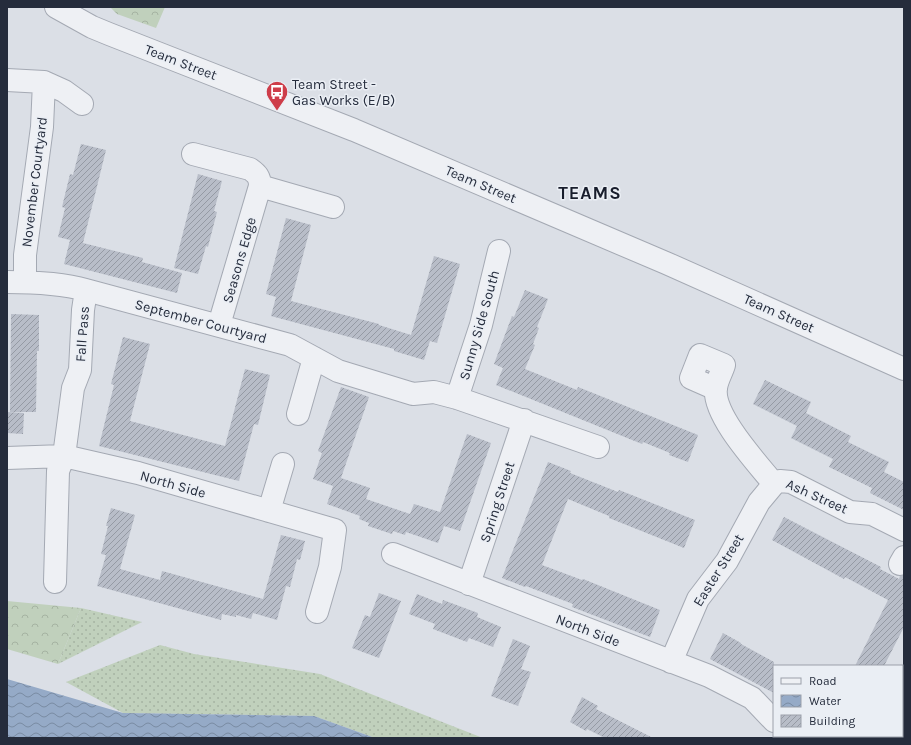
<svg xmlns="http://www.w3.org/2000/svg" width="911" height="745" font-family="Karla,sans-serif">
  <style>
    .grass { fill: url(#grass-dots) }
    .forest { fill: url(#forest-crowns) }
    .water { fill: url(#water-waves) }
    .building { fill: url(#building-hatch) }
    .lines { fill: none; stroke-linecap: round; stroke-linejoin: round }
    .minor-casing { stroke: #a4a9b3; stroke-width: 24 }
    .minor { stroke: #eef0f4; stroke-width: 22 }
    .labels { text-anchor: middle; stroke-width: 3; stroke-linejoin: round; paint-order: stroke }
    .street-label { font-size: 14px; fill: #252c3c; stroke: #eaeef4 }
    .poi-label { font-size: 14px; fill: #252c3c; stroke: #eaeef4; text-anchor: start }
    .district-label { font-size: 18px; font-weight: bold; letter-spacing: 1px; fill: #181d2c; stroke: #eaeef4 }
  </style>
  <defs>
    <pattern id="grass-dots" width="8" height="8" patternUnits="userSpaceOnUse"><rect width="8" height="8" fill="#c0d0bc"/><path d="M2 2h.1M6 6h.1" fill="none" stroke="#a5b3a2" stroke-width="1.8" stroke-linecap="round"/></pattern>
    <pattern id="forest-crowns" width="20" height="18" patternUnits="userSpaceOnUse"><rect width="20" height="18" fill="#c0d0bc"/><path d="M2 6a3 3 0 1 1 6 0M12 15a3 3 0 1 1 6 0" fill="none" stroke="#a5b3a2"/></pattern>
    <pattern id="water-waves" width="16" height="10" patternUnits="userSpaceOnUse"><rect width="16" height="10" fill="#95aac7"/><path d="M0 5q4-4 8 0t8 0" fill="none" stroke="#798ba3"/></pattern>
    <pattern id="building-hatch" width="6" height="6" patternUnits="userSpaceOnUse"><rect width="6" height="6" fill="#b8bdc8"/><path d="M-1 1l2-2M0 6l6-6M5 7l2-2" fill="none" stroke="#959aa4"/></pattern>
  </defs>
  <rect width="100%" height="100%" fill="#dbdfe6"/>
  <path class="grass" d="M81,608L142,622L58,664Z
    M160,645L194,654L320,674L483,738H375L314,716L123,713L66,682Z"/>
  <path class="forest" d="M110,7H165L156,28L117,14Z
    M7,601L81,608L58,664L7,649Z"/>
  <path class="water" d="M7,679L123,713L314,716L375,738H7Z"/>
  <path class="building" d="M81,144L106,150L83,243L143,258L142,262L182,273L177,293L64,264L70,240L58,237L65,208L62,207L70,174L73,175Z
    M198,174L222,181L214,211L217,212L208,247L206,246L198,274L174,268Z
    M286,218L311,225L291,301L379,324V325L411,335L434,256L460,264L437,343L430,341L424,360L394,351V349L271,316L276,297L266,294Z
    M525,290L548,299L537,327L539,328L533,344L535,345L525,369L577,390L578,387L698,435L688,462L669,455L670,453L643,442L642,444L496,385L503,368L494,364L512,316L514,317Z
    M11,314L39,315V351H37L36,412H10Z
    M123,337L150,344L130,421L225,446L245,369L270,375L258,425L254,424L239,481L99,446L114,385L111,384Z
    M765,380L811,402L806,413L851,436L848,442L889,462L884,472L904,482V510L870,493L872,488L829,467L833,459L791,438L797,426L753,404Z
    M341,387L369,397L341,478L370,488L366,499L410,514L414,504L440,512L467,434L491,443L460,531L444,526L438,543L406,532L405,535L393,531L392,534L368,526L369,523L359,519L360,516L327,504L333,486L313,479L322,453L318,451Z
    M7,412L24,413L23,434L7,433Z
    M548,462L571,471L570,473L618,492L619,490L695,520L684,548L609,518V516L568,499L542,565L582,580L583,579L660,610L650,637L572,607L573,604L526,586L525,587L502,578Z
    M111,508L135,515L120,569L160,580L162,571L263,599L281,535L305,541L300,560L297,559L290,587L286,586L277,620L253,613L251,619L236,615V617L222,614L221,620L97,586L106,555L101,554L108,526H106Z
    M784,517L881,567L880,569L899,579L900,576L904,575V627L884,666H855L888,600L845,577L844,579L772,540Z
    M379,593L401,601L379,658L352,648L365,615L370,617Z
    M417,594L442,604L443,600L478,613L477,617L501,627L493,647L469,638L467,642L433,629L435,624L409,614Z
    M723,633L741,643V644L774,662V693L710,659Z
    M513,639L530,646L521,669L531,672L518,706L491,696Z
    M582,697L598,706L596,709L653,738H605L587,729L586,731L570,722Z"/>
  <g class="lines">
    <g class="minor-casing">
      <path id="minor" d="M56,7L92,27L109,34L354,130L666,263L904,369
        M7,80L44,82L64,91L82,104
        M193,154L250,169C257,174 260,177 260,186L333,207
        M7,282C33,282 61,283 86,290L83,310L80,370L73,388L64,456L58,471L55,582
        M25,282V255L42,127L44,82
        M86,290L290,345L338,371L413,394L434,392L457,398L598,447
        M219,325L260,186
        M716,389L691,378L700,355L724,365C722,372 717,380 716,388C712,415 758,464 774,484
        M457,398L481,325L499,251
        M298,414L314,358
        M7,458L64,456L138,473L335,530L330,567L317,612
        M269,511L283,464
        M393,554L709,676L752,698L774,721
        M900,564L904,557
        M469,584L524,420
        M671,662L698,599L727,561L759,502L774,484L780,481L791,482L850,512L872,514L904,530
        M799,736L803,738
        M902,738L904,736"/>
    </g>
    <use href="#minor" class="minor"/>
  </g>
  <defs>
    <g id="bus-pin" transform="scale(1.15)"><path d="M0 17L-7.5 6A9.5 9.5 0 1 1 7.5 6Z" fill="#ce3d49" stroke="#eaeef4"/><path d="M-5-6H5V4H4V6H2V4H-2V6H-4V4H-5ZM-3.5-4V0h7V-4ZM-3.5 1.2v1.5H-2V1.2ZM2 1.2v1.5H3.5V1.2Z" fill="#fff"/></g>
  </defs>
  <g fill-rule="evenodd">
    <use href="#bus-pin" x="277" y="92"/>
  </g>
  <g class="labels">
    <g class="street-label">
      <text transform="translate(181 62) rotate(21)" y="5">Team Street</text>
      <text transform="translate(34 182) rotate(-83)" y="5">November Courtyard</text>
      <text transform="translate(481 184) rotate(23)" y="5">Team Street</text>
      <text transform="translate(239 260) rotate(-74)" y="5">Seasons Edge</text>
      <text transform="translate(779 313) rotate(24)" y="5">Team Street</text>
      <text transform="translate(201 321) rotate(15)" y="5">September Courtyard</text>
      <text transform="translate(479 325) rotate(-74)" y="5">Sunny Side South</text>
      <text transform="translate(82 334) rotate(-86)" y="5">Fall Pass</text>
      <text transform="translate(173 484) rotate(16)" y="5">North Side</text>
      <text transform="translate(817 496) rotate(24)" y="5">Ash Street</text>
      <text transform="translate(497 502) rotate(-72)" y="5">Spring Street</text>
      <text transform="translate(718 570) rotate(-58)" y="5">Easter Street</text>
      <text transform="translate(588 630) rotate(21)" y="5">North Side</text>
    </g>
    <g class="poi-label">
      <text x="292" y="89">Team Street -<tspan x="292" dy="16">Gas Works (E/B)</tspan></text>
    </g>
    <g class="district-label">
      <text x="590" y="199">TEAMS</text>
    </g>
  </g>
  <rect width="911" height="745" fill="none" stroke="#252c3c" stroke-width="16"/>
  <rect x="773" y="665" width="130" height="72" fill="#eaeef4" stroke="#9ba0aa"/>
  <rect x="781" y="678" width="20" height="6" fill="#eef0f4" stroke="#9ba0aa"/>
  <text x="809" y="685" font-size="12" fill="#252c3c">Road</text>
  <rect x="781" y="695" width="20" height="12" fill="url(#water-waves)" stroke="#9ba0aa"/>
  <text x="809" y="705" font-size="12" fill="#252c3c">Water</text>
  <rect x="781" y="715" width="20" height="12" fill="url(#building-hatch)" stroke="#9ba0aa"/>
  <text x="809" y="725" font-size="12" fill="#252c3c">Building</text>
</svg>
